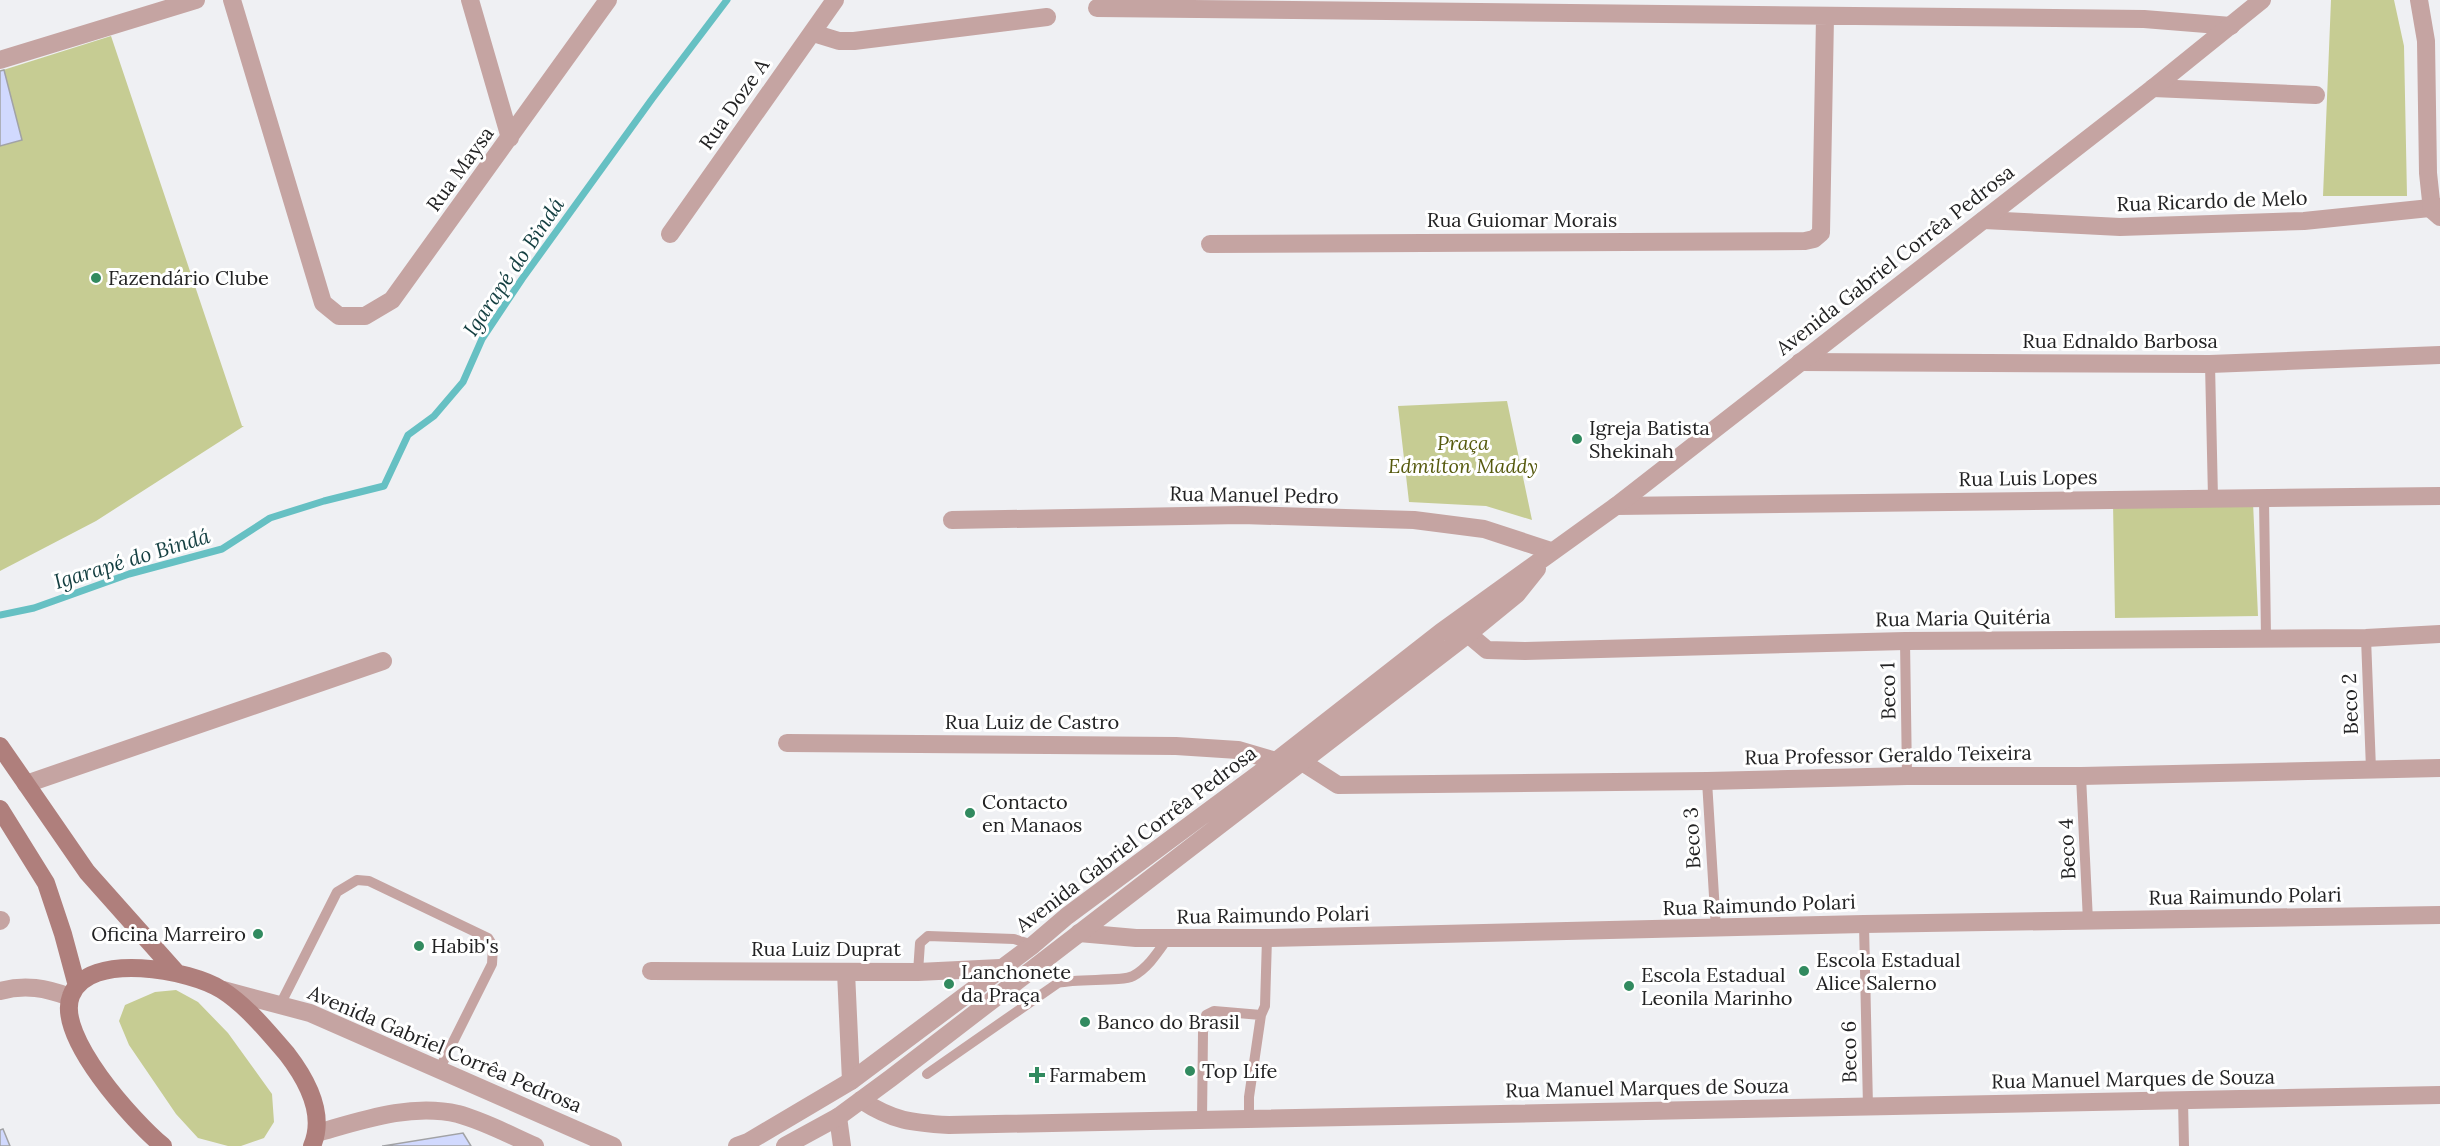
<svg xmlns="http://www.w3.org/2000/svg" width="2440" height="1146" font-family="Lora,serif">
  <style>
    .green { fill: #c6cc93 }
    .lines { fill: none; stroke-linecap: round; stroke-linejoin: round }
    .stream { stroke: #66c0c3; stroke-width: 7 }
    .building { fill: #d1d9fe; stroke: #a1a2a5; stroke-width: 1.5 }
    .service { stroke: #c5a4a2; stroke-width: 10 }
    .minor { stroke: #c5a4a2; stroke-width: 18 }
    .tertiary { stroke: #c5a4a2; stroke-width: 18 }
    .secondary { stroke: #af7f7c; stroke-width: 18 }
    .poi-dot { fill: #318a5f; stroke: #fff; stroke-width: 2 }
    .labels { text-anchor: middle; stroke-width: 6; stroke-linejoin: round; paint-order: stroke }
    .street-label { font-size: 20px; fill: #222223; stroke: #fff }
    .poi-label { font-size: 20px; fill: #222223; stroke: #fff; text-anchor: start }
    .park-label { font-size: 20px; font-style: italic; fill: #565a0e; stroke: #fff }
    .water-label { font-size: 21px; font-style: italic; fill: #133e40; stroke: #fff }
  </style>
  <rect width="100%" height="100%" fill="#eff0f3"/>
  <path class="green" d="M2331,0H2394L2404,46L2407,196H2323Z
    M111,36L242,426H244L96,521L0,571V71Z
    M1507,401L1532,520L1486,506L1409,502L1398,406Z
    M2253,502L2258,616L2115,618L2113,503Z
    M176,990L198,1002L228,1033L272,1094L274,1122L264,1138L241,1146H228L198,1138L176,1114L129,1045L119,1021L125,1005L155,992Z"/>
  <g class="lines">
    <path class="stream" d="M0,615L34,608L129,574L222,549L270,518L324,501L384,486L408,435L434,416L463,382L482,339L522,279L652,99L727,0"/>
  </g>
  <path class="building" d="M4,70L22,140L0,146V71Z
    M3,1129L10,1146H0V1130Z
    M463,1133L471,1146H382H383Z"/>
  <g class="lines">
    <path class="service" d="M2210,364L2213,498
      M2264,499L2266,637
      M2366,638L2371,769
      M1905,641L1907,776
      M2081,776L2088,921
      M1707,781L1716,929
      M1864,924L1868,1107
      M918,972L920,943L928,936L1014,939L1033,945
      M280,1005L337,892L357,880L369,881L488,938L493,946L492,964L439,1070
      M927,1074L1058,983C1077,978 1122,982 1133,976C1148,968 1158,952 1168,938
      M2183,1100L2184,1146
      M1249,1119V1097L1261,1015L1265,1006L1267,938
      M1202,1120L1203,1032L1206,1015L1214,1011L1261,1015"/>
    <path class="minor" d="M232,0L323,303L339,316H365L392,300L608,0
      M470,0L510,138
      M1097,8L2144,19L2231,26
      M813,33L839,41H854L1047,17
      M0,60L196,0
      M2153,88L2316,95
      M1984,220L2120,227L2304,221L2440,207
      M670,234L835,0
      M1210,244L1805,241L1814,239L1821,233L1825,17
      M1800,362L2210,364L2440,355
      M1616,506L2440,496
      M952,520L1242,515L1414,520L1484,529L1551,551
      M1468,634L1487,650L1525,651L1905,641L2366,638L2440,634
      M787,743L1176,746L1238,750L1276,761
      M1302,762L1338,785L1707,781L1907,776H2081L2440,768
      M26,784L383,661
      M0,921L1,920
      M1079,933L1136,938H1267L1864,924L2440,915
      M651,971L918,972L1000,968
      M846,972L851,1081
      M861,1100C893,1121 912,1123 949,1125L2440,1095
      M838,1117L842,1146"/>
    <path class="tertiary" d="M2419,0L2426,41L2428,173L2432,210L2440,217
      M223,990L310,1013L613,1146
      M0,991C25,984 46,988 70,997
      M317,1133C363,1120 411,1103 458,1114C484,1121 510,1135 535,1146
      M737,1146L748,1142L851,1081L1033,945L1067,916L1276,761L1441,632L1616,506L2153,88L2262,0
      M785,1146L838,1117L891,1078L1468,634L1517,594L1537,569"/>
    <path class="secondary" d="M0,746L87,872L176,972
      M0,809L46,883L63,934L77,986
      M163,1146C134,1122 55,1036 71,996C88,950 191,970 222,990C247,1006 268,1032 287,1054C307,1080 326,1114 312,1146"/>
  </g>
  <g class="poi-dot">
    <circle cx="96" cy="278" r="6"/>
    <circle cx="1577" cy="439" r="6"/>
    <circle cx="970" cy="813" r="6"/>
    <circle cx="258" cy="934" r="6"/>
    <circle cx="419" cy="946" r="6"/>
    <circle cx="1804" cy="971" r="6"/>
    <circle cx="949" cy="984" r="6"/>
    <circle cx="1629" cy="986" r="6"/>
    <circle cx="1085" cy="1022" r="6"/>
    <circle cx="1190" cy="1071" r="6"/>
    <path d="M1034 1066h6v6h6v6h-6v6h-6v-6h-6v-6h6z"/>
  </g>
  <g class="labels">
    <g class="street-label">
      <text transform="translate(734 104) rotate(-55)" y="7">Rua Doze A</text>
      <text transform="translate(460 169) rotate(-54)" y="7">Rua Maysa</text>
      <text transform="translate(2212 201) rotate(-2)" y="7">Rua Ricardo de Melo</text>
      <text x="1522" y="227">Rua Guiomar Morais</text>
      <text transform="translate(1895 260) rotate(-38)" y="7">Avenida Gabriel Corrêa Pedrosa</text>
      <text x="2120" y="348">Rua Ednaldo Barbosa</text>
      <text transform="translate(2028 478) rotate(-1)" y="7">Rua Luis Lopes</text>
      <text transform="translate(1254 495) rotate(1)" y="7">Rua Manuel Pedro</text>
      <text transform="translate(1963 618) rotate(-1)" y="7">Rua Maria Quitéria</text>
      <text transform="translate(1888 691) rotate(-91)" y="7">Beco 1</text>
      <text transform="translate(2350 704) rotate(-92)" y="7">Beco 2</text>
      <text x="1032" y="729">Rua Luiz de Castro</text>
      <text transform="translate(1888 755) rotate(-1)" y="7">Rua Professor Geraldo Teixeira</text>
      <text transform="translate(1692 838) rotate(-93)" y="7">Beco 3</text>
      <text transform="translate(1136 839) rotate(-37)" y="7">Avenida Gabriel Corrêa Pedrosa</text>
      <text transform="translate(2067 849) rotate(-93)" y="7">Beco 4</text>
      <text transform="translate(2245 896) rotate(-1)" y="7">Rua Raimundo Polari</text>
      <text transform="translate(1759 905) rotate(-2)" y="7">Rua Raimundo Polari</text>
      <text transform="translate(1273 915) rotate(-1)" y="7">Rua Raimundo Polari</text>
      <text x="826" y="956">Rua Luiz Duprat</text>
      <text transform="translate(445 1049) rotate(23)" y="7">Avenida Gabriel Corrêa Pedrosa</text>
      <text transform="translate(1849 1052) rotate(-91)" y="7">Beco 6</text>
      <text transform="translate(2133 1079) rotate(-1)" y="7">Rua Manuel Marques de Souza</text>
      <text transform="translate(1647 1088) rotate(-1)" y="7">Rua Manuel Marques de Souza</text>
    </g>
    <g class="poi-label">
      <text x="108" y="285">Fazendário Clube</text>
      <text x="1589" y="435">Igreja Batista<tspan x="1589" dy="23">Shekinah</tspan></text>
      <text x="982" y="809">Contacto<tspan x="982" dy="23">en Manaos</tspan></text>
      <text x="246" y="941" text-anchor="end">Oficina Marreiro</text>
      <text x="431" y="953">Habib's</text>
      <text x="1816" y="967">Escola Estadual<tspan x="1816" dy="23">Alice Salerno</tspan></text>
      <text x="961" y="979">Lanchonete<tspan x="961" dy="23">da Praça</tspan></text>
      <text x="1641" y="982">Escola Estadual<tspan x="1641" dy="23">Leonila Marinho</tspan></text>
      <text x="1097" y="1029">Banco do Brasil</text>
      <text x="1202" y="1078">Top Life</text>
      <text x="1049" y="1082">Farmabem</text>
    </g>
    <g class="park-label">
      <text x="1463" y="450">Praça<tspan x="1463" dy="23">Edmilton Maddy</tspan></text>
    </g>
    <g class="water-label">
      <text transform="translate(514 267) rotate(-56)" y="7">Igarapé do Bindá</text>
      <text transform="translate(132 559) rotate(-17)" y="7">Igarapé do Bindá</text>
    </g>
  </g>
</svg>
